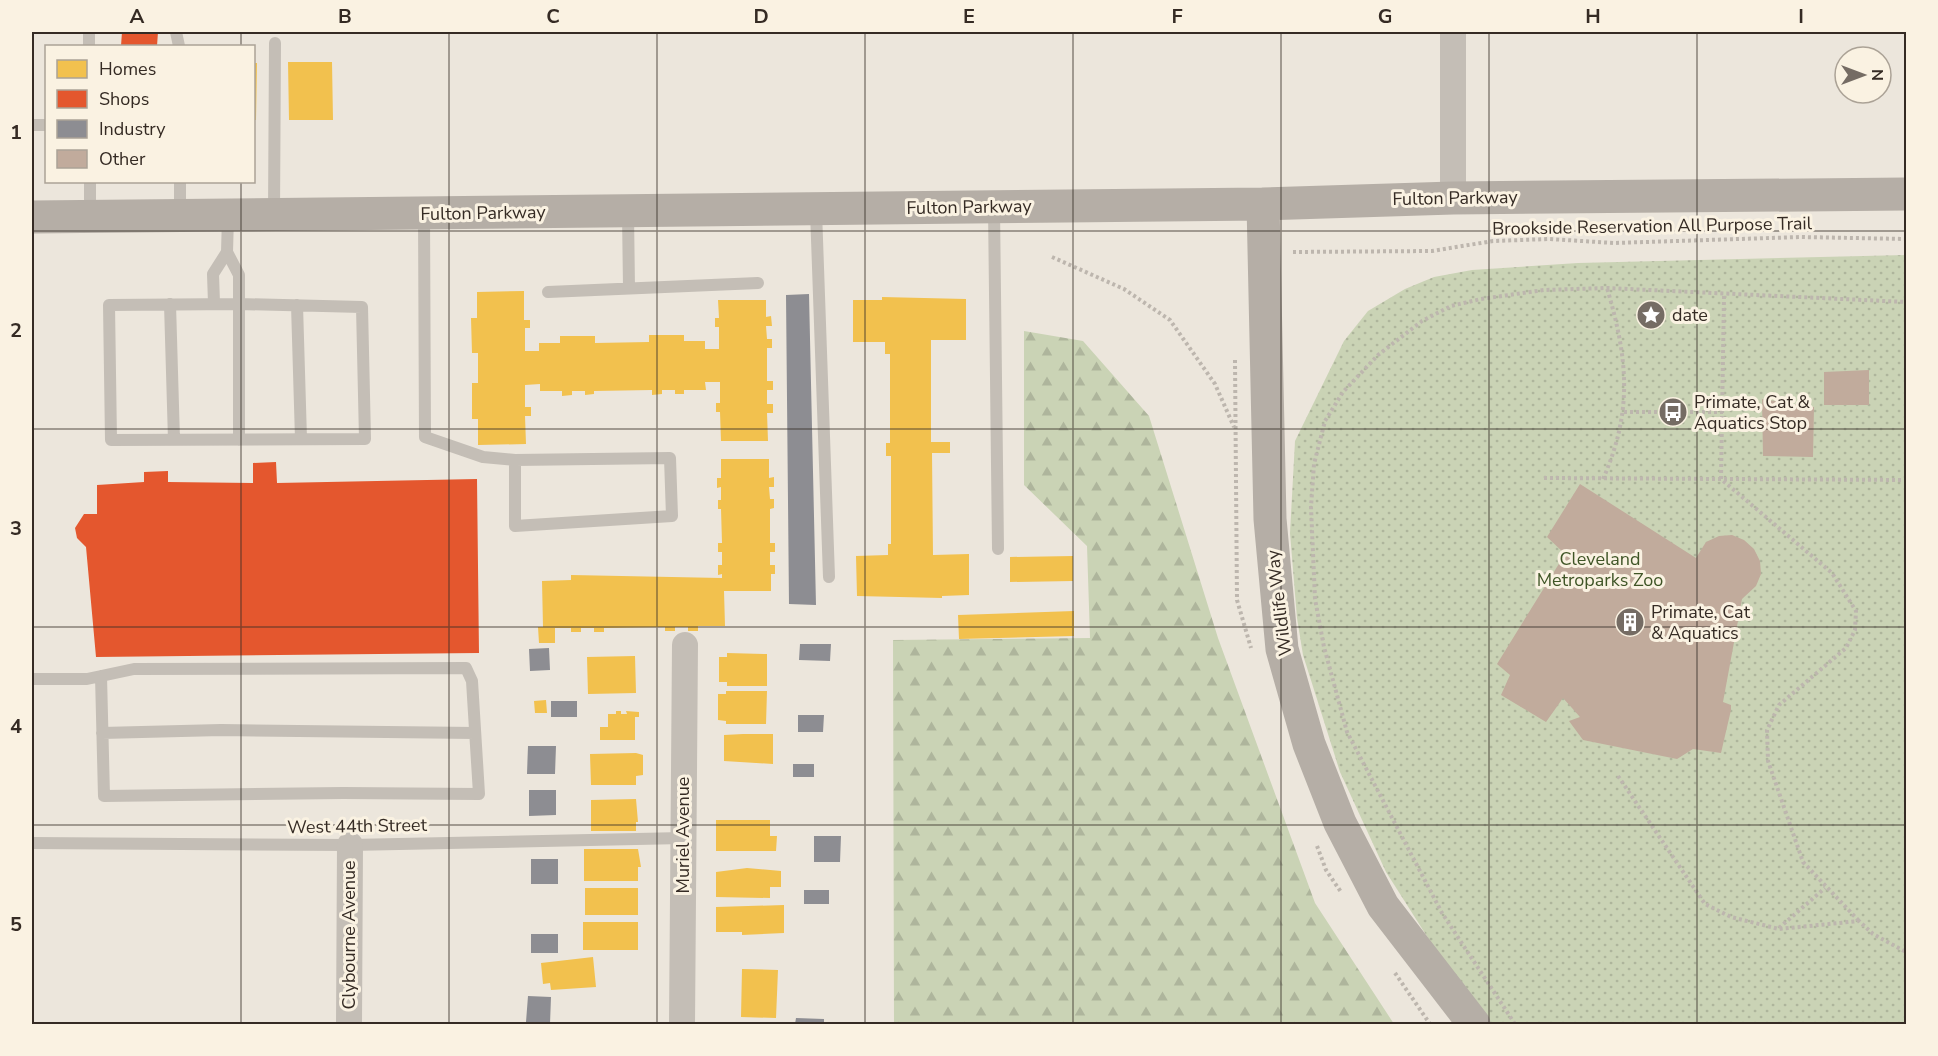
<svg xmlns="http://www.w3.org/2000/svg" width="1938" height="1056" font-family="'Nunito Sans',sans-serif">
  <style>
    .forest { fill: url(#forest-firs) }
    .park { fill: url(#park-dots) }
    .homes { fill: #f2c14e }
    .shops { fill: #e4572e }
    .industry { fill: #8d8d92 }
    .building { fill: #c1ab9c }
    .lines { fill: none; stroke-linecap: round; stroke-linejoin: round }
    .path { stroke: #bdb6ae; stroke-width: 4; stroke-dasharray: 3 3; stroke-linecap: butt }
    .lane { stroke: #c4beb6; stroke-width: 12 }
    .street { stroke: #c4beb6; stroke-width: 26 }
    .secondary { stroke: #b5aea6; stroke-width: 33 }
    .grid { fill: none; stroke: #352b24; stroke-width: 1.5; stroke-opacity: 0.55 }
    .labels { text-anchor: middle; stroke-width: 6; stroke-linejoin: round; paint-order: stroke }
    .street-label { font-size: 18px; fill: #352b24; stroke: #faf2e2 }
    .poi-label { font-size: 18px; fill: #352b24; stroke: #faf2e2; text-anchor: start }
    .park-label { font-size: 18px; fill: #3f5526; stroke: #faf2e2 }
    .neatline { fill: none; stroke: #352b24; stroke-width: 2 }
    .grid-label { font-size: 20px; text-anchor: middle; font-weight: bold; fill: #352b24 }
  </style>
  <defs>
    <pattern id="forest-firs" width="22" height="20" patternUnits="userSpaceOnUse" patternTransform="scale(1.5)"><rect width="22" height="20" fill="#cad3b5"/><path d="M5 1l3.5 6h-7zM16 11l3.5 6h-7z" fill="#aeb59c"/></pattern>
    <pattern id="park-dots" width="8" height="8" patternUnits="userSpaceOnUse" patternTransform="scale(1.5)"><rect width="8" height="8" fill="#cad3b5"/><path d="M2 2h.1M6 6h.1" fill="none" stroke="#aeb59c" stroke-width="1.8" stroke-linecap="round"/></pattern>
  </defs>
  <rect width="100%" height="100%" fill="#ece6dc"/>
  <path class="forest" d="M1024,331L1083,341L1149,416L1218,638L1315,903L1394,1024H894L893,640L1090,638L1087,546L1024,485Z"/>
  <path class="park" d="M1906,255V1024H1490L1451,974L1386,872L1340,772L1303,655L1297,618L1290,533L1295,441L1344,341L1368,311L1405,289L1434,277L1472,270L1578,263Z"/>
  <path class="homes" d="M288,62H332L333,120H289Z
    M254,63H257L256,120H254Z
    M524,291V320H530V328H525V351H539V343H560V336H595V343L649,342V335H684V341H705V349H719V327H715V318H719L718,300H766V317L771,316L772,326H766L767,339H772V348H767V381H773V390H767V404H773V413H767L768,441H721L720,412H716V403H720V382H705L706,390H684V394H675V390H662V394L652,395V390L594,391V394L585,395V391H572V395L562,396V391H540V384L525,385V407H531V416H525L526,444L478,445V419H472V383H478V353H472L471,318H477V292Z
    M882,297L966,299V340H931V442H950V453H932L933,555L969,554V595L942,596V598L857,596L856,556L888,555V544H891V456H886V443H890V354H885V342H853V300H882Z
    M721,459H769V478L774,477V487H769L770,499H774V508L770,509V543H775V552H770V565H775V574H771V591H724L725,626H698V631H688V627H675V631H665V627L604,628V632H594V628H581V632H571V628H555V643H539L538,627H543L542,581L571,580V575L722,578V574L718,575V565H722V552H718V543H722L721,509H718V500H721V487L717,488V478H721Z
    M1073,556V581L1010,582V557Z
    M1074,611V636L959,639L958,615Z
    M727,653L767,654V686H727V682H719V657H727Z
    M635,656L636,693L588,694L587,657Z
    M726,691H767L766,724H726V721L718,720V694H726Z
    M546,700L547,713H535L534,701Z
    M616,711H621V714H627L626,711L639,712V717H635V740H600V727H608V714H616Z
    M743,734H773V764L724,761V735Z
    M636,753L643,755V775L636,776V785H591L590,754Z
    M636,799L638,822H636V831H591V800Z
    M716,820H770V836H777L776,851H716Z
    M584,849H638L641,867H638V881H584Z
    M747,868L781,871V887H770V898L716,897V872Z
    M585,888H638V915H585Z
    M784,905V933L742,935V932H716V907Z
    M583,922H638V950H583Z
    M593,957L596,987L551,990L550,983L543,984L541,963Z
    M742,969L778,970L776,1018L741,1017Z"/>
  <path class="shops" d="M122,32H158L157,46H121Z
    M276,462L277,483L477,479L479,653L96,657L86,547L77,538L75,528L84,514H97V485L144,482V472L168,471V482L253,483V463Z"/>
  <path class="industry" d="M809,294L816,605L789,604L786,295Z
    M800,644H831L830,661L799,660Z
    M549,648L550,670L530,671L529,649Z
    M551,701H577V717H551Z
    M798,715H824L823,732H798Z
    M528,746H556L555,774H527Z
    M793,764H814V777H793Z
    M529,790H556V815L529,816Z
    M814,836H841L840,862H814Z
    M531,859H558V884H531Z
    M804,890H829V904H804Z
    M531,934H558V953H531Z
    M528,996L551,997L550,1024L526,1022Z
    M796,1018L824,1019V1024H795Z"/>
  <path class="building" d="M1869,370V405H1824V372Z
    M1762,399L1814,407L1813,457L1763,456Z
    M1580,484L1696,558L1706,542L1719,536L1732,535L1744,540L1754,549L1760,561L1761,574L1756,586L1742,599L1723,702L1731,705V710L1721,753L1693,749L1677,759L1583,740L1569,721L1580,717L1563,698L1546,722L1501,695L1510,675L1497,664L1565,554L1547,537Z"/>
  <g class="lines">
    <path class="path" d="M1293,252L1432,251L1493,241L1549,239L1614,243L1801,237L1906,239
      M1052,257L1124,289L1170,320L1215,384L1234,427
      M1724,296L1721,479L1832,573L1856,611L1855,630L1846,648L1779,705L1767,730L1768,761L1803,862L1859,921
      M1235,360L1237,600L1251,648
      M1624,412H1723
      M1544,478L1906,480
      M1603,479C1633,411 1628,359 1607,288
      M1618,776L1705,904L1731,917L1779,929L1859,921L1873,934L1906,952
      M1317,846L1326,870L1341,892
      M1779,928L1825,888
      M1395,973L1430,1024
      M1515,1024L1442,913L1347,732L1324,647L1315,599L1311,507L1314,464L1325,421L1343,392L1378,355L1422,321L1451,306L1481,299L1544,290L1607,288L1906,302"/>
    <path class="lane" d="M89,32V46
      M176,32L179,46
      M32,125H46
      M180,182V215
      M994,208L998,549
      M816,211L829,577
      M274,213L275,43
      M628,213L629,288
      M424,214L425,437L483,457L515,460L670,458L672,516L515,526V460
      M90,216V182
      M227,252L239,275V440
      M548,292L758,283
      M214,303L213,274L227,252L228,217
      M170,304L174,440
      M239,304L362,307L365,439L111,440L109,305Z
      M297,305L301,439
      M32,679H87L134,669L466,668L472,681L479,794L343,793L104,796L101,676
      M102,733L221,730L475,733
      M32,843L350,845L683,838"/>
    <path class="street" d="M1453,32V198
      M349,1024L350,845
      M682,1024L685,645"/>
    <path class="secondary" d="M1263,204L1270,519L1282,649L1309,744L1340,823L1383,906L1474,1024
      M32,217L1263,204L1453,198L1906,194"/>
  </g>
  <path class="grid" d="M241,32V46M449,32V1024M657,32V1024M865,32V1024M1073,32V1024M1281,32V1024M1489,32V1024M1697,32V1024M241,182V1024M32,231H1906M32,429H1906M32,627H1906M32,825H1906"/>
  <defs>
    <g id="sight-disc" transform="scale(1.5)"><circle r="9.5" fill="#756c64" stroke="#faf2e2"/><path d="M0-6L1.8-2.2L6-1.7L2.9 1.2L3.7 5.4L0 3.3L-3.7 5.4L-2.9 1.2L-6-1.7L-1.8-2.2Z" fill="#fff"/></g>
    <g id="bus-disc" transform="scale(1.5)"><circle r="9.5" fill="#756c64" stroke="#faf2e2"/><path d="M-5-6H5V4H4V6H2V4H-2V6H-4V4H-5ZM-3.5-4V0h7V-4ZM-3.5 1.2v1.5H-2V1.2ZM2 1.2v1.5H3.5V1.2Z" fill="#fff"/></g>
    <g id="building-disc" transform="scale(1.5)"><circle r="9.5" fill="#756c64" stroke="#faf2e2"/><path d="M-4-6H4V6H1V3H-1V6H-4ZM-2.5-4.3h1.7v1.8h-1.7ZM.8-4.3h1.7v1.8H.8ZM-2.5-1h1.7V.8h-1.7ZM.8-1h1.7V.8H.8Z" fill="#fff"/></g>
  </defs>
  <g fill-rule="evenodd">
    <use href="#sight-disc" x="1651" y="315"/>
    <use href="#bus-disc" x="1673" y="412"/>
    <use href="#building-disc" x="1630" y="622"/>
  </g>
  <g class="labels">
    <g class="street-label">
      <text transform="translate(1455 198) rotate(-1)" y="6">Fulton Parkway</text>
      <text transform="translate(969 207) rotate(-1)" y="6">Fulton Parkway</text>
      <text transform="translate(483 213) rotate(-1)" y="6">Fulton Parkway</text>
      <text transform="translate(1652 226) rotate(-1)" y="6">Brookside Reservation All Purpose Trail</text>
      <text transform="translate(1279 603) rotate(-97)" y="6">Wildlife Way</text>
      <text transform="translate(357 826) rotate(-1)" y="6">West 44th Street</text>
      <text transform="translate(683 835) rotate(-90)" y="6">Muriel Avenue</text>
      <text transform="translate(349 935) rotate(-90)" y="6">Clybourne Avenue</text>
    </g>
    <g class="poi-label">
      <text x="1672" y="321">date</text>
      <text x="1694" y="408">Primate, Cat &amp;<tspan x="1694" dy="21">Aquatics Stop</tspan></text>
      <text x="1651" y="618">Primate, Cat<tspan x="1651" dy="21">&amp; Aquatics</tspan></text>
    </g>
    <g class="park-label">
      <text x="1600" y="565">Cleveland<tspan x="1600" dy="21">Metroparks Zoo</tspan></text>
    </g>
  </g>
  <rect width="1938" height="1056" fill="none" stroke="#faf2e2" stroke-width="66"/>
  <rect x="45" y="45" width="210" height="138" fill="#faf2e2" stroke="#aba296" stroke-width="1.5"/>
  <rect x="57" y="60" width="30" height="18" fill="#f2c14e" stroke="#aba296" stroke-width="1.5"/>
  <text x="99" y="75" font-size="18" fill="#352b24">Homes</text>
  <rect x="57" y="90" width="30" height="18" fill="#e4572e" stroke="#aba296" stroke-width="1.5"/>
  <text x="99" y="105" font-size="18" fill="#352b24">Shops</text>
  <rect x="57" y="120" width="30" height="18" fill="#8d8d92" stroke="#aba296" stroke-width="1.5"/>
  <text x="99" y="135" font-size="18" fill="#352b24">Industry</text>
  <rect x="57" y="150" width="30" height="18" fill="#c1ab9c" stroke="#aba296" stroke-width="1.5"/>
  <text x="99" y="165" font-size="18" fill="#352b24">Other</text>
  <g transform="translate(1863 75) rotate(90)"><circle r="28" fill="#faf2e2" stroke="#aba296" stroke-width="1.5"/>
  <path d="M0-4.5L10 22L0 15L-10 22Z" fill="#756c64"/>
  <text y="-9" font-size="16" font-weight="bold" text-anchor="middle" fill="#352b24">N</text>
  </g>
  <rect x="33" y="33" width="1872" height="990" class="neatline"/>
  <g class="grid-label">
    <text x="137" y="23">A</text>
    <text x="345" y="23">B</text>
    <text x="553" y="23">C</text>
    <text x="761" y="23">D</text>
    <text x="969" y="23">E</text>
    <text x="1177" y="23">F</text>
    <text x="1385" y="23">G</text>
    <text x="1593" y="23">H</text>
    <text x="1801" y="23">I</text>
    <text x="16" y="139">1</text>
    <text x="16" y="337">2</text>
    <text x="16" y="535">3</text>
    <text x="16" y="733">4</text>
    <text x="16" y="931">5</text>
  </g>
</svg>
